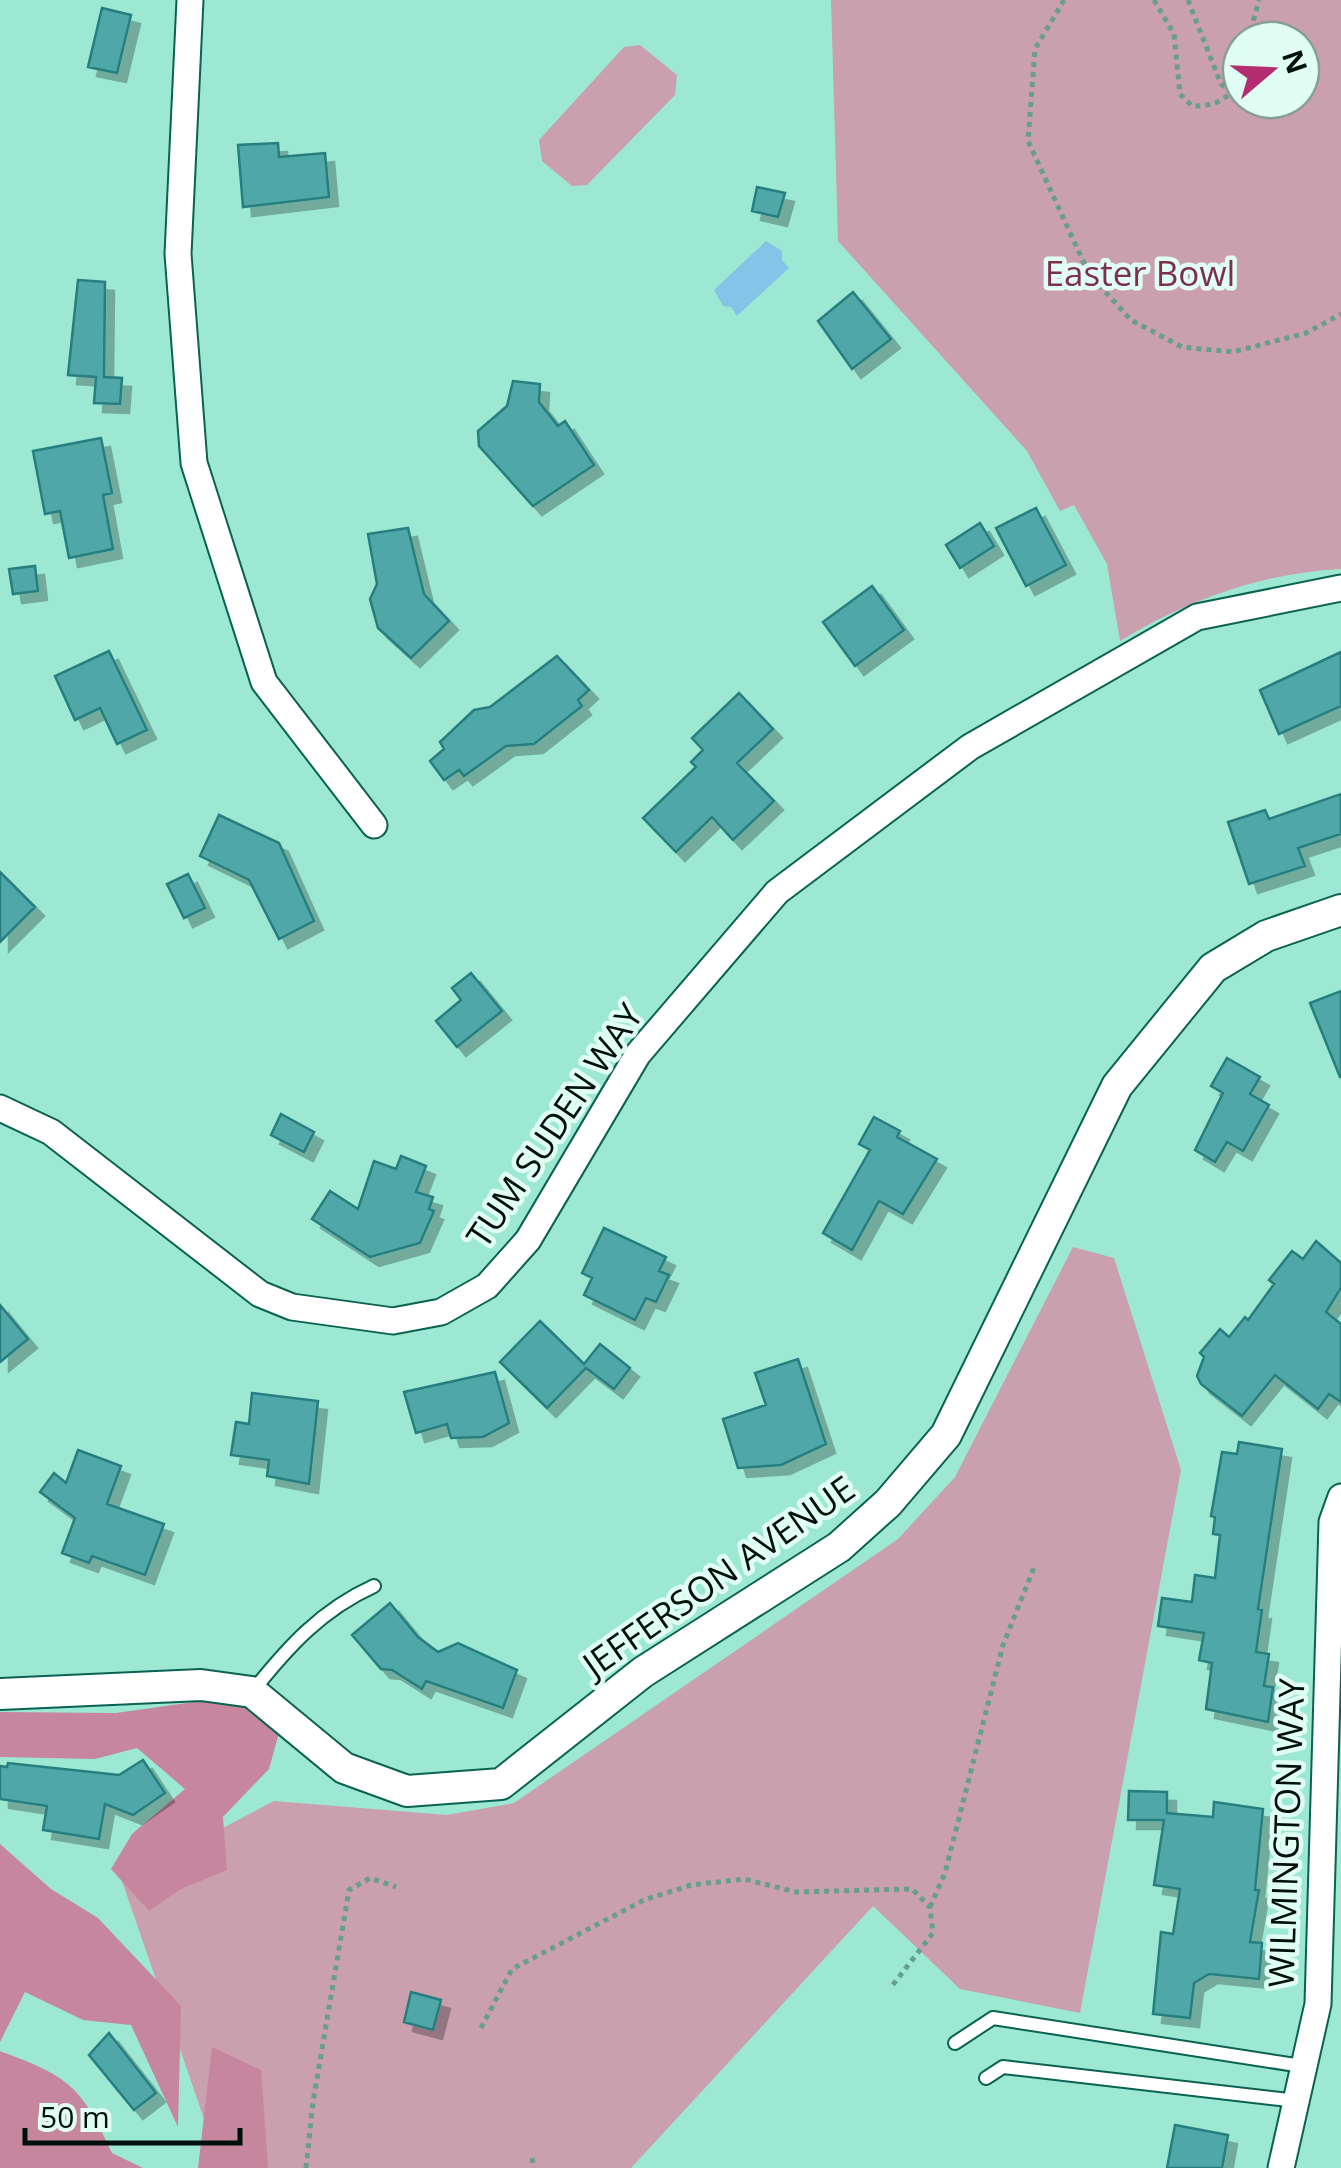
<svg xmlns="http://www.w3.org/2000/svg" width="1341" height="2168" font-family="'Open Sans',sans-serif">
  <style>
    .green { fill: #ca9fae; fill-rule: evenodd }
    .forest { fill: #c6869e }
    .water { fill: #84c4e9 }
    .building { fill: #50a8a7; stroke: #277e7f; stroke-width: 2.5; filter: url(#shadow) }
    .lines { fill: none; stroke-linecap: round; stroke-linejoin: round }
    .service-casing { stroke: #0a6251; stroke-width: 16 }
    .minor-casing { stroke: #0a6251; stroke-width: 29 }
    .tertiary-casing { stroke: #0a6251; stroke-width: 34 }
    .path { stroke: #679e8f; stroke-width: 5; stroke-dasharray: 5 5; stroke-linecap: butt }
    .service { stroke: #fff; stroke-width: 12 }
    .minor { stroke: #fff; stroke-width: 25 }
    .tertiary { stroke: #fff; stroke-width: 30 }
    .labels { text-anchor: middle; stroke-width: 9; stroke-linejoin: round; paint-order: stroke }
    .park-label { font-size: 35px; fill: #7c2f51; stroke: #e1fef5 }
    .street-label { font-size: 35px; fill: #00100b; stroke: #e1fef5 }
  </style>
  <defs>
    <filter id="shadow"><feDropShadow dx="9" dy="9" stdDeviation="0" flood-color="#0004"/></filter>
  </defs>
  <rect width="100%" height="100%" fill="#9ce8d3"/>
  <path class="green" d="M831,0H1341V569C1262,573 1187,600 1120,641L1107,564L1074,505L1060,511L1027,451L838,241ZM1241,40H1301V100H1241Z
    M640,45L677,75L675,95L587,185L572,186L542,161L539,140L624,47Z
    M1073,1247L1114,1258L1181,1470L1080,2013L960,1989L873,1906L631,2168H221L122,1881L274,1801L447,1815L514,1803L898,1539L955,1477Z"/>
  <path class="forest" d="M222,1698L282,1722L269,1769L223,1817L227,1870L179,1890L149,1911L111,1869L132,1834L185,1789L137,1748L95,1759L0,1757V1712L116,1713Z
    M0,1844L51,1889L98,1918L181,2006L178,2127L131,2025L83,2020L25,1992L0,2042Z
    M212,2047L261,2070L268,2168H198Z
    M0,2051C70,2077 81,2086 112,2153L143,2168H0Z"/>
  <path class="water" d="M766,241L782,251V260L789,268L737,316L731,307L723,306L714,290Z"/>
  <path class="building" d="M102,8L131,15L117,73L88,67Z
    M278,143L279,157L325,153L329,197L243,207L238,145Z
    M757,187L785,193L778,217L752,211Z
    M78,280L105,282L104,377L122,378L120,404L94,403L96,377L68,375Z
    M853,292L891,339L852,369L818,321Z
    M513,381L540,384L539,402L558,426L565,421L594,465L533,506L479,446L478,431L507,406Z
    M101,438L112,493L103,495L113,549L69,558L60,511L45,514L33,451Z
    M1036,508L1066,565L1026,586L996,528Z
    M980,523L994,546L960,568L946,545Z
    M408,528L424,594L449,621L411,658L378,628L370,599L377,584L368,534Z
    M35,566L38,591L13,594L9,569Z
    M872,586L904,630L855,666L823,622Z
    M109,651L147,730L117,744L100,708L75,720L55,676Z
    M1341,652V706L1279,734L1260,690Z
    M557,656L589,690L578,700L582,706L534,744L506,746L464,776L459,770L444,780L430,761L444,749L440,742L474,710L490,707Z
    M739,693L773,729L737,763L774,801L733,840L712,817L676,852L643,818L696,767L691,762L703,750L692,738Z
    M1341,794V834L1298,848L1305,866L1249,884L1228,822L1265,810L1269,819Z
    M219,815L279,843L314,921L279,939L249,880L200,856Z
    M0,872L35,907L0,942Z
    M188,874L205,908L184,918L167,884Z
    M471,973L502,1011L457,1047L436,1021L461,1000L452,988Z
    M1341,991V1077H1340L1310,1003Z
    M1227,1058L1260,1077L1250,1094L1269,1105L1243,1151L1227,1142L1215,1162L1195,1150L1223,1093L1211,1086Z
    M281,1114L314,1132L304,1152L271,1135Z
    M874,1117L900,1131L897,1137L937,1159L903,1214L879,1201L852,1250L823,1233L870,1150L859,1144Z
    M401,1156L426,1166L416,1192L433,1197L429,1209L434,1211L420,1243L370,1257L312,1219L330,1191L358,1209L374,1161L396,1169Z
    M604,1228L666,1257L659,1271L669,1275L656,1302L646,1298L635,1320L584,1295L592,1278L582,1273Z
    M1316,1241L1341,1263V1288L1326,1312L1341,1324V1402L1329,1394L1318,1409L1275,1375L1242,1416L1201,1384L1197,1376L1204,1357L1200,1353L1220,1329L1229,1337L1245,1317L1248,1320L1274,1284L1269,1280L1292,1251L1303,1259Z
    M0,1305L28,1339L0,1362Z
    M540,1321L584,1364L600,1344L630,1368L614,1389L586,1368L547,1408L500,1362Z
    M798,1359L826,1444L781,1465L738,1468L723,1419L766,1405L755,1373Z
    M495,1372L509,1423L483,1437L451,1438L447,1424L416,1433L404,1392Z
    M252,1393L318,1401L309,1484L267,1476L269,1460L231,1455L236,1422L249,1424Z
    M1239,1442L1282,1449L1258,1609L1262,1610L1256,1652L1269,1654L1264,1686L1273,1687L1268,1722L1206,1709L1212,1663L1199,1660L1204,1633L1158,1626L1162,1598L1192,1602L1195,1575L1215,1578L1220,1535L1213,1534L1215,1517L1211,1516L1222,1452L1237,1454Z
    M78,1450L121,1466L107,1504L164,1524L145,1575L92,1556L89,1563L62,1553L75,1518L40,1492L54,1473L66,1483Z
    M390,1603L418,1637L438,1652L458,1643L517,1670L503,1708L426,1681L422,1689L392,1670L381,1669L352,1635Z
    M143,1760L165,1793L133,1815L105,1804L99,1839L43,1830L47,1806L0,1799V1766L7,1767L8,1763L119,1775Z
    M1129,1791L1167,1792V1813L1213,1817L1214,1802L1263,1809L1255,1890H1259L1250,1942L1262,1943L1259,1979L1209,1974L1194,1983L1190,2018L1153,2014L1161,1932L1173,1934L1180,1889L1154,1885L1164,1820H1128Z
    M411,1992L441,2000L433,2030L404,2022Z
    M109,2033L156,2093L134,2110L89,2055Z
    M1175,2125L1228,2135L1222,2168H1167Z"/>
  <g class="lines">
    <g class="service-casing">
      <path id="service" d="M252,1692C288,1647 321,1610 374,1586
        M955,2043L993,2018L1302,2066
        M986,2078L1003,2067L1297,2101"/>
    </g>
    <g class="minor-casing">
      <path id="minor" d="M190,0L178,254L194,463L264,682L374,825
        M0,1108L51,1132L260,1294L292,1307L393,1321L441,1312L487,1286L528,1240L638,1054L777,892L970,747L1197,617L1341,588
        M1281,2168L1318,2004L1332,1522L1341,1497"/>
    </g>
    <g class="tertiary-casing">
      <path id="tertiary" d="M0,1694L201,1685L252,1692L344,1768L407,1791L501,1784L643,1672L839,1547L888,1503L946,1435L1117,1086L1213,968L1266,936L1341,910"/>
    </g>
    <path class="path" d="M1064,0L1035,49L1028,141L1089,274L1131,320L1182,347L1233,352L1306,333L1341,314
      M1154,0L1174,34L1180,94L1192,106C1214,106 1226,101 1239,83
      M1188,0L1221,84L1229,90L1241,76
      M1248,40L1259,0
      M930,1907L945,1873L1003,1645L1035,1565
      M481,2028L512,1969L644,1900L691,1885L744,1879L796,1892L912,1889L930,1907L933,1933L892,1986
      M532,2158L534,2168
      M306,2168L313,2102L349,1890L370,1878L396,1887"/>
    <use href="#service" class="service"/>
    <use href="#minor" class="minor"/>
    <use href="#tertiary" class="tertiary"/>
  </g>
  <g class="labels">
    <g class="park-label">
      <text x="1140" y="286">Easter Bowl</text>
    </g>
    <g class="street-label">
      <text transform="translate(555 1126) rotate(-56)" y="12">TUM SUDEN WAY</text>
      <text transform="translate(719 1577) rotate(-35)" y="12">JEFFERSON AVENUE</text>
      <text transform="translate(1287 1833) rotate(-88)" y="12">WILMINGTON WAY</text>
    </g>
  </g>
  <g transform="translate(1271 70) rotate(71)"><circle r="48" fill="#e1fef5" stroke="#879f97" stroke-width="2.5"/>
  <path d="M0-8L18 38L0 25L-18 38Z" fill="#b42d70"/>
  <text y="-15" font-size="28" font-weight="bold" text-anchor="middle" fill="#00100b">N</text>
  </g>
  <path d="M25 2128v15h215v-15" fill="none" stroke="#00100b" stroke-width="5"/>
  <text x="40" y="2128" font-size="30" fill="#00100b" stroke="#e1fef5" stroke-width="8" paint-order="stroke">50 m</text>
</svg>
